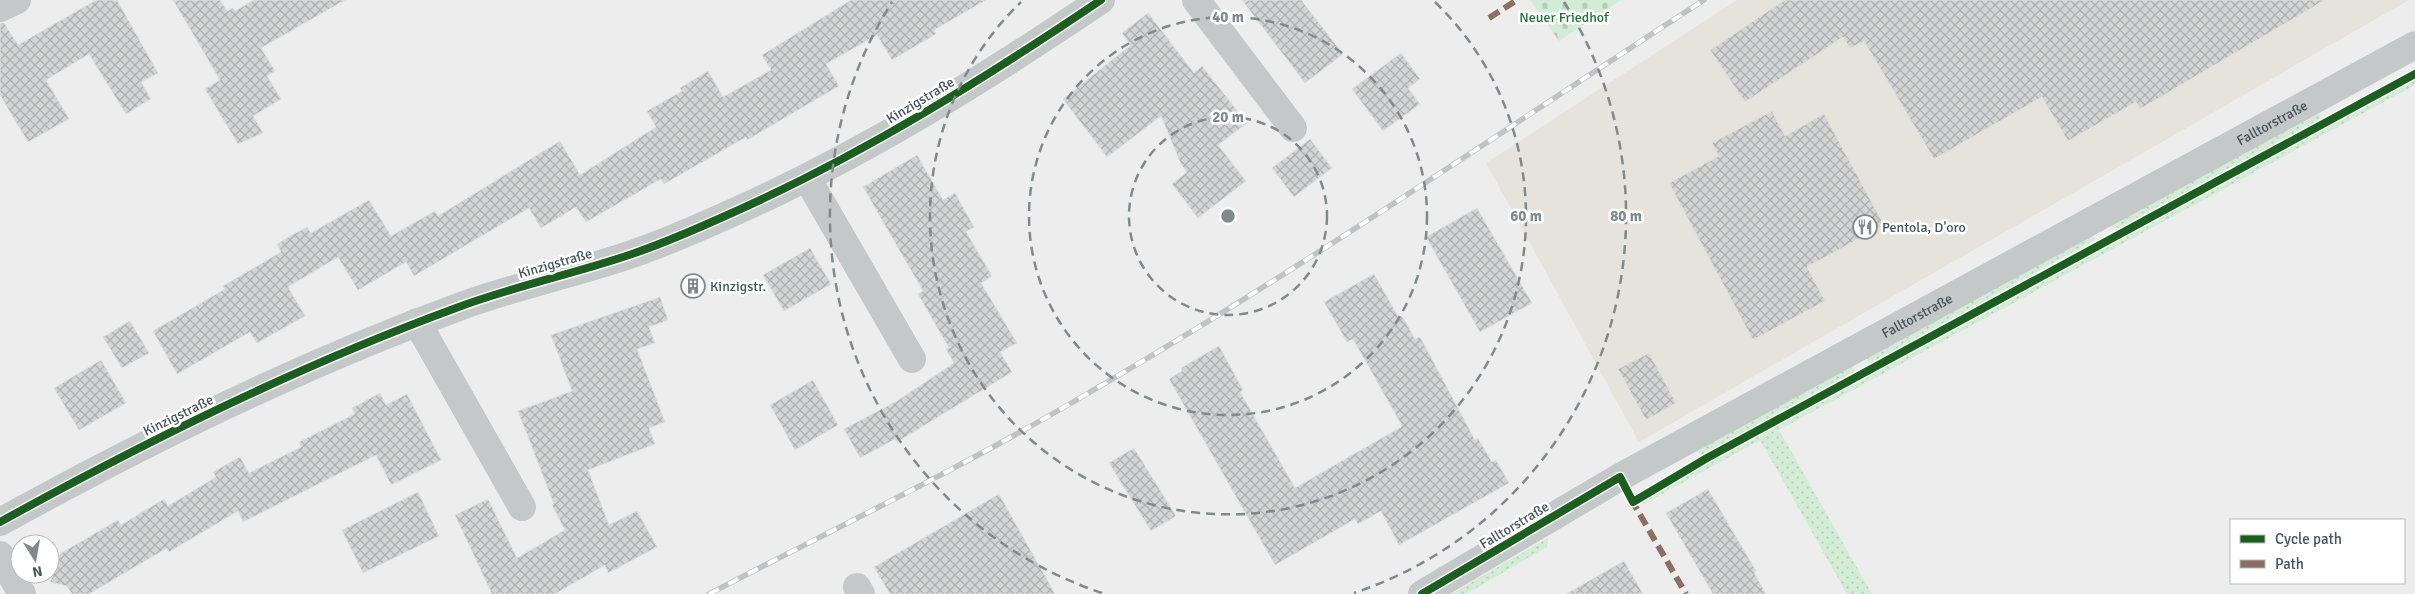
<svg xmlns="http://www.w3.org/2000/svg" width="2415" height="594" font-family="Signika,sans-serif">
  <style>
    .commercial { fill: #e6e2dc }
    .grass { fill: url(#grass-dots) }
    .cemetery { fill: url(#cemetery-stones) }
    .building { fill: url(#building-cross-hatch); stroke: #dedfe0 }
    .lines { fill: none; stroke-linecap: round; stroke-linejoin: round }
    .minor { stroke: #c4c8c9; stroke-width: 28 }
    .rail-casing { stroke: #c0c2c4; stroke-width: 5.5 }
    .rail { stroke: #fff; stroke-width: 4; stroke-dasharray: 11; stroke-linecap: butt }
    .quiet { stroke: #8d6e63; stroke-width: 6; stroke-dasharray: 12 6; stroke-linecap: butt }
    .cycleway-casing { stroke: #fff; stroke-width: 11 }
    .cycleway { stroke: #1b5e20; stroke-width: 8 }
    .ring { fill: none; stroke: #808a8c; stroke-width: 2.5; stroke-dasharray: 9 6 }
    .labels { text-anchor: middle; stroke-width: 5; stroke-linejoin: round; paint-order: stroke }
    .park-label { font-size: 14px; fill: #1c7332; stroke: #fff }
    .street-label { font-size: 14px; fill: #455458; stroke: #fff }
    .poi-label { font-size: 14px; fill: #455458; stroke: #fff; text-anchor: start }
    .centre { fill: #808a8c; stroke: #fff; stroke-width: 2.5 }
    .ring-label { font-size: 15px; text-anchor: middle; font-weight: bold; fill: #808a8c; stroke: #fff; stroke-width: 5; stroke-linejoin: round; paint-order: stroke }
  </style>
  <defs>
    <pattern id="grass-dots" width="8" height="8" patternUnits="userSpaceOnUse" patternTransform="scale(1.25)"><rect width="8" height="8" fill="#d2ecd5"/><path d="M2 2h.1M6 6h.1" fill="none" stroke="#b6ccb9" stroke-width="1.8" stroke-linecap="round"/></pattern>
    <pattern id="cemetery-stones" width="16" height="16" patternUnits="userSpaceOnUse" patternTransform="scale(1.25)"><rect width="16" height="16" fill="#d2ecd5"/><path d="M2 7V4a2 2 0 0 1 4 0v3zM10 15v-3a2 2 0 0 1 4 0v3z" fill="#b6ccb9"/></pattern>
    <pattern id="building-cross-hatch" width="8" height="8" patternUnits="userSpaceOnUse" patternTransform="scale(1.25)"><rect width="8" height="8" fill="#d3d5d5"/><path d="M0 0l8 8M0 8l8-8" fill="none" stroke="#adafb0"/></pattern>
  </defs>
  <rect width="100%" height="100%" fill="#ededed"/>
  <path class="commercial" d="M1737,0H2409L1639,442L1486,163Z"/>
  <path class="grass" d="M2415,77V85L1779,430L1872,594H1847L1760,440L1644,504L1641,500Z
    M2315,112L2319,114L2321,119L2120,228L2111,227L2114,221Z
    M2091,233L2095,240L1869,364L1866,356Z
    M1851,363L1855,371L1702,455L1696,451L1738,425Z
    M1548,538L1547,547L1466,594H1451Z"/>
  <path class="cemetery" d="M1530,0H1621L1559,41Z"/>
  <path class="building" d="M96,0H117L158,73L141,82L151,99L126,114L89,54L46,80L69,119L28,142L0,95V23H4L18,45Z
    M173,0H220L227,11L233,8L235,11L254,0H345L261,48L275,71L267,76L281,99L253,116L263,133L238,144L205,89L220,80Z
    M851,0H986L934,30L936,34L892,60L877,35L826,64L839,86L747,140L746,137L664,184L661,179L586,222L576,207L541,228L529,208L414,276L406,262L358,290L338,257L288,287L305,316L257,343L250,332L177,374L153,331L225,289L223,286L281,252L277,244L292,235L307,227L311,233L369,200L391,236L435,211L438,216L560,141L580,175L656,127L647,111L682,91L680,88L708,71L723,97L771,70L762,55Z
    M1242,0H1301L1343,54L1305,83Z
    M1785,0H2325L2140,109L2136,102L2068,141L2042,97L1934,159L1864,41L1850,48L1843,37L1745,102L1710,50Z
    M1148,13L1194,73L1202,66L1247,123L1218,145L1246,181L1198,218L1172,184L1187,172L1181,164L1161,116L1107,157L1063,99L1131,45L1122,33Z
    M1401,53L1420,79L1408,88L1420,104L1383,131L1352,89Z
    M1772,111L1785,136L1824,114L1884,225L1807,267L1825,301L1753,340L1669,183L1719,156L1712,143Z
    M1310,139L1332,168L1294,197L1272,168Z
    M917,155L943,200L955,193L974,227L966,232L992,276L981,283L1017,343L1000,352L1012,372L897,442L895,439L860,458L844,429L897,401L954,363L946,349L949,348L918,294L923,291L863,187Z
    M1477,208L1532,303L1480,332L1426,237Z
    M810,248L831,284L784,311L763,275Z
    M1374,274L1399,318L1402,316L1415,339L1420,337L1475,440L1478,438L1492,462L1496,460L1509,483L1399,545L1381,511L1358,524L1355,519L1275,565L1169,379L1182,371L1181,368L1219,346L1243,390L1240,392L1295,488L1401,427V424L1353,339L1347,342L1324,302Z
    M660,297L668,320L649,327L655,343L637,349L665,422L649,428L655,444L588,470L609,525L637,511L657,547L608,573L605,565L555,594H492L455,515L488,499L517,558L565,530L552,505L554,504L518,411L572,391L551,335Z
    M130,321L149,353L122,368L103,337Z
    M1649,353L1676,403L1646,420L1618,369Z
    M101,360L126,403L79,430L54,388Z
    M813,380L838,425L795,450L770,405Z
    M380,393L386,405L407,394L441,460L391,485L376,455L243,522L238,511L169,552L167,548L89,594H72L67,586L50,582L56,568L51,559L118,520L121,525L164,499L168,506L216,477L213,472L240,457L249,473L301,447L299,442L355,414L352,408Z
    M1134,448L1176,516L1151,531L1109,463Z
    M1708,489L1756,571L1754,573L1766,594H1713L1666,513Z
    M418,492L439,536L363,573L342,530Z
    M999,494L1055,594H890L874,567Z
    M1624,561L1643,594H1566Z"/>
  <g class="lines">
    <g class="minor">
      <path d="M1196,0L1293,128"/>
      <path d="M0,8L17,0"/>
      <path d="M807,178L912,359"/>
      <path d="M417,322L522,507"/>
      <path d="M0,522C147,441 298,366 456,308C514,286 574,274 632,254C667,242 701,227 734,212C864,154 984,79 1101,0"/>
      <path d="M0,555L22,594"/>
      <path d="M857,587L861,594"/>
      <path id="s1" d="M1422,594L1620,477L2415,45"/>
    </g>
    <g class="rail-casing">
      <path id="rail" d="M709,594C834,529 963,467 1085,395C1297,272 1499,133 1704,0"/>
    </g>
    <use href="#rail" class="rail"/>
    <path class="quiet" d="M1489,18L1517,0
      M1631,499L1686,594"/>
    <g class="cycleway-casing">
      <path id="cycleway" d="M0,522C147,441 298,366 456,308C514,286 574,274 632,254C667,242 701,227 734,212C864,154 984,79 1101,0
        M1422,594L1620,477L1633,502L1707,458L2415,74"/>
    </g>
    <use href="#cycleway" class="cycleway"/>
  </g>
  <g class="ring">
    <circle cx="1228" cy="216" r="99"/>
    <circle cx="1228" cy="216" r="199"/>
    <path d="M1435 2A298 298 0 1 1 1021 2"/>
    <path d="M1102 593A398 398 0 0 1 892 2M1564 2A398 398 0 0 1 1354 593"/>
  </g>
  <defs>
    <g id="restaurant-ring" transform="scale(1.25)"><circle r="9.5" fill="#fff" stroke="#808a8c" stroke-width="1.5"/><path d="M-5-6h1v4h1v-4h1v4h1v-4h1v5L-1.5 .5V6h-2V.5L-5-1ZM5-6V6H3V1.5H1.5Q1.5-4 5-6Z" fill="#808a8c"/></g>
    <g id="building-ring" transform="scale(1.25)"><circle r="9.5" fill="#fff" stroke="#808a8c" stroke-width="1.5"/><path d="M-4-6H4V6H1V3H-1V6H-4ZM-2.5-4.3h1.7v1.8h-1.7ZM.8-4.3h1.7v1.8H.8ZM-2.5-1h1.7V.8h-1.7ZM.8-1h1.7V.8H.8Z" fill="#808a8c"/></g>
  </defs>
  <g fill-rule="evenodd">
    <use href="#restaurant-ring" x="1865" y="227"/>
    <use href="#building-ring" x="693" y="286"/>
  </g>
  <g class="labels">
    <g class="park-label">
      <text x="1564" y="22">Neuer Friedhof</text>
    </g>
    <g class="street-label">
      <text transform="translate(920 100) rotate(-31)" y="5">Kinzigstraße</text>
      <text dy="5" stroke="none"><textPath href="#s1" startOffset="972">Falltorstraße</textPath></text>
      <text transform="translate(555 263) rotate(-16)" y="5">Kinzigstraße</text>
      <text dy="5" stroke="none"><textPath href="#s1" startOffset="568">Falltorstraße</textPath></text>
      <text transform="translate(178 415) rotate(-26)" y="5">Kinzigstraße</text>
      <text transform="translate(1514 525) rotate(-31)" y="5">Falltorstraße</text>
    </g>
    <g class="poi-label">
      <text x="1882" y="232">Pentola, D'oro</text>
      <text x="710" y="291">Kinzigstr.</text>
    </g>
  </g>
  <circle cx="1228" cy="216" r="8" class="centre"/>
  <g class="ring-label">
    <text x="1228" y="22">40 m</text>
    <text x="1228" y="122">20 m</text>
    <text x="1526" y="221">60 m</text>
    <text x="1626" y="221">80 m</text>
  </g>
  <rect x="2230" y="519" width="175" height="65" fill="#ffffff" stroke="#b5bbbc"/>
  <rect x="2240" y="535" width="25" height="8" fill="#1b5e20" stroke="#b5bbbc"/>
  <text x="2275" y="544" font-size="15" fill="#455458">Cycle path</text>
  <rect x="2240" y="560" width="25" height="8" fill="#8d6e63" stroke="#b5bbbc"/>
  <text x="2275" y="569" font-size="15" fill="#455458">Path</text>
  <g transform="translate(35 559) rotate(169)"><circle r="24" fill="#ffffff" stroke="#b5bbbc"/>
  <path d="M0-4L9 19L0 12L-9 19Z" fill="#808a8c"/>
  <text y="-8" font-size="14" font-weight="bold" text-anchor="middle" fill="#455458">N</text>
  </g>
</svg>
